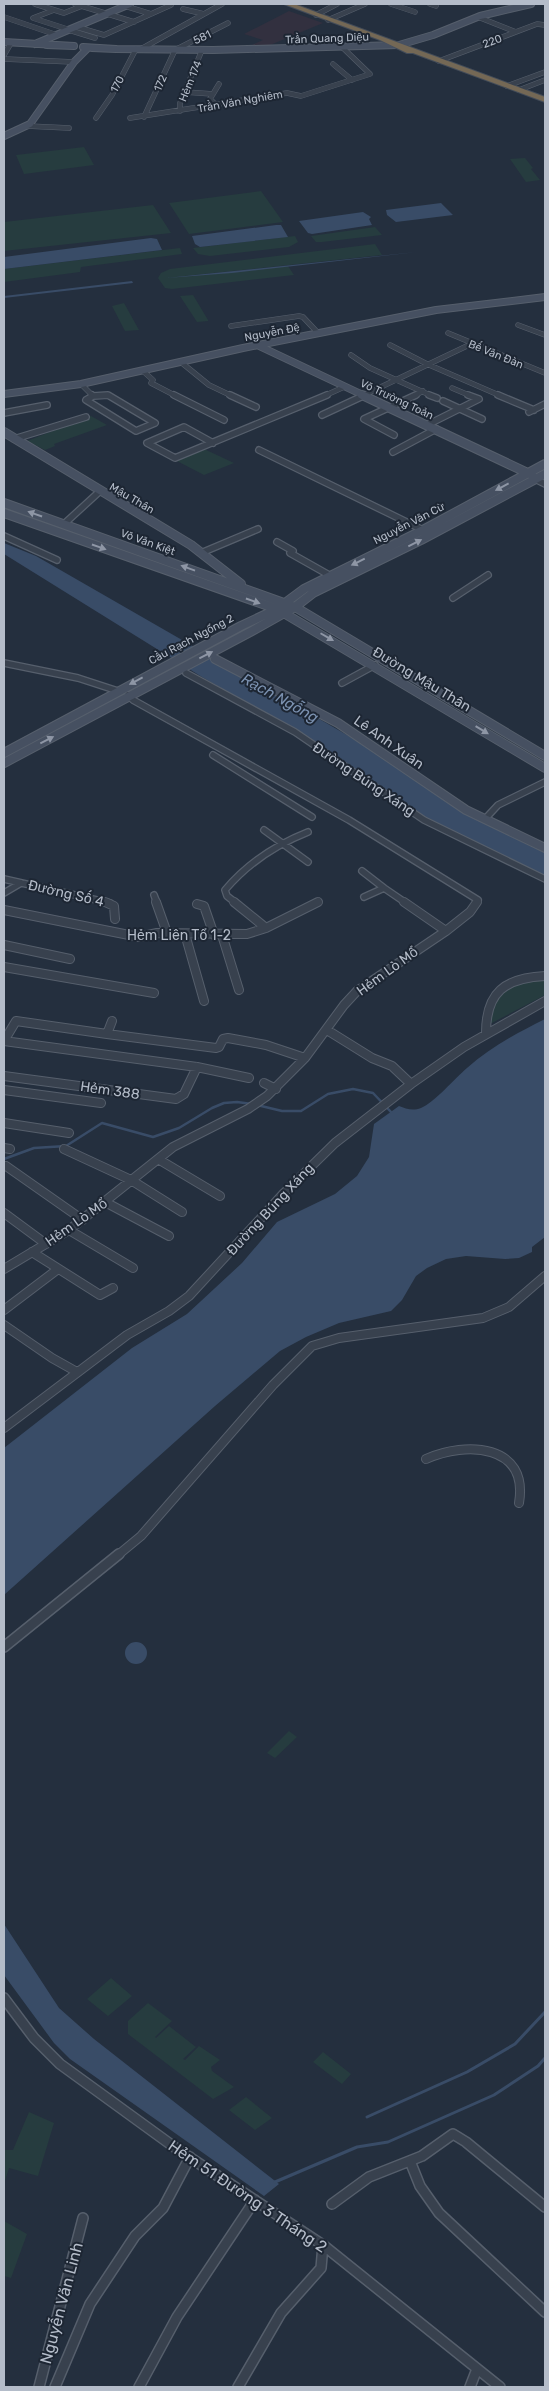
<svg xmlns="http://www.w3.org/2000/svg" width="549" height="2391" font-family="Rubik,sans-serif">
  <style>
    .medical { fill: #32303f }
    .green { fill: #263c3f }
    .water { fill: #394c67 }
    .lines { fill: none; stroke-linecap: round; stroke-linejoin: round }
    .stream-far1 { stroke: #394c67; stroke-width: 2.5 }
    .stream { stroke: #394c67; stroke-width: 3 }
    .street-far3-casing { stroke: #565f6c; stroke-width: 5.5 }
    .street-far2-casing { stroke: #565f6c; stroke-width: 8 }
    .street-far1-casing { stroke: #565f6c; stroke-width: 10 }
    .street-casing { stroke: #565f6c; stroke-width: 12 }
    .secondary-far1-casing { stroke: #565f6c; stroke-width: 8 }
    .secondary-casing { stroke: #565f6c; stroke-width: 10 }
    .highway-casing { stroke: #434c59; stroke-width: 2 }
    .street-far3 { stroke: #38414e; stroke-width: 4.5 }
    .street-far2 { stroke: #38414e; stroke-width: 5.5 }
    .street-far1 { stroke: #38414e; stroke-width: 8 }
    .street { stroke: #38414e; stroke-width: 9 }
    .secondary-far1 { stroke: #465061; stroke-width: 6 }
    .secondary { stroke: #465061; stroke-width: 8 }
    .highway { fill: #746855; fill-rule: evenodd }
    .oneway { fill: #8e96a5 }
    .labels { text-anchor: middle; stroke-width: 4; stroke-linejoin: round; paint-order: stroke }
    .far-street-label { font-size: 11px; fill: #b4bcc9; stroke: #1d2633 }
    .street-label { font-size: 14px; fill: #b4bcc9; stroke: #1d2633 }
    .water-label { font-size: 15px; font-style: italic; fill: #7c92b1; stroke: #1d2633 }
    .near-street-label { font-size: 16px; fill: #b4bcc9; stroke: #1d2633 }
  </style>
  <rect width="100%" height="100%" fill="#242f3e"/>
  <path class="medical" d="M289,11L323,23L263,48H253L252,45L263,40L244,34Z"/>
  <path class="green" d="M84,147L94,165L24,174L16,155Z
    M525,158L533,168L531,169L540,180L526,182L510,159Z
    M261,191L283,222L189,234L169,203Z
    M153,205L171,233L4,251V222Z
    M375,227L382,235L322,242H316L311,236Z
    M295,236L298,242L289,247L210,256L198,254L193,248Z
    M375,244L382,255L166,278L288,266L294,275L172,289L165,288L158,278L161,273L170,269Z
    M180,248L182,254L81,267L80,272L4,282V269Z
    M193,295L208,320V321L197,322L180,296Z
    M124,303L139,330L125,331L112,306Z
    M91,416L107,425L54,444L55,446L45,450L27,441Z
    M204,449L234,463L204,475L177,461Z
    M545,978V995L490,1024C491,1018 491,1010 493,1004C500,983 527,981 545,978Z
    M289,1731L297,1737L275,1758L267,1753Z
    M111,1978L132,1996L108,2016L87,1999Z
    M148,2003L172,2021L155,2037L156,2038L169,2026L196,2047L183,2059L185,2060L199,2046L220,2060L211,2067L212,2071L234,2087L213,2099L128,2034V2021Z
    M323,2052L351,2074L342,2084L313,2062Z
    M246,2097L272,2118L255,2130L229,2110Z
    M29,2112L54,2123L38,2176L9,2168L4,2184V2150H13Z
    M4,2221L27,2234L11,2278L4,2276Z"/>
  <path class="water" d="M441,203L453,215L396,222L387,215L386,210Z
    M363,212L371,217L369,219L372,225L312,234L308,233L299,221Z
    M276,225H281L288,237L200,247L195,244L192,236Z
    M151,238L157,239L162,250L4,269V257Z
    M417,252L232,273L166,278Z
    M132,281L133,283L4,298V296Z
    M4,543L36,556L354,739L463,813L545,853V878L437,826L307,738L202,677L4,554Z
    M545,1019V1237L532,1247V1252L519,1258L505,1259L466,1256L446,1259L427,1268L416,1276L402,1300L391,1311L339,1323L306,1337L280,1351L215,1406L4,1595V1448L132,1348L187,1314L242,1263L277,1222L335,1194L357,1176L369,1157L374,1124L399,1106C406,1109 413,1111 421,1108C434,1103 455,1078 467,1068C491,1047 517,1033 545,1019Z
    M125 1653a11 11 0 1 1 22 0a11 11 0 1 1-22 0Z
    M4,1924L59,2008L94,2039L279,2184L264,2196L70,2059L54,2043L4,1975Z"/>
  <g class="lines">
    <path class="stream-far1" d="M257,1105L282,1111H301L328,1094L353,1089L373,1093L391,1112
      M4,1159L34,1148L66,1146L102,1123L153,1137L179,1128L212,1108L224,1103L237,1102L252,1104"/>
    <path class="stream" d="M367,2117L467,2072L515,2044L545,2012
      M275,2182L357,2147L388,2142L494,2095L538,2066L545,2058"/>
    <g class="street-far3-casing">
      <path id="street-far3" d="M35,4L64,13L82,6
        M75,4L134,22
        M391,4L415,12
        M430,4L436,6
        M125,6L151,14
        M183,9L204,14
        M54,10L33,18L70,30
        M316,15L337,4
        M4,17L57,35
        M478,17L516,32
        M328,20L365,4
        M77,27L104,35L171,5
        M69,30L95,38
        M141,49L222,4
        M4,55L11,43
        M4,59L74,62
        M439,61L537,24L545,25
        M333,64L352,80
        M507,86L545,72
        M519,90L545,80
        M185,92L213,94
        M216,105L210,99L219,84
        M180,111V103L202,50
        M144,117L175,50L228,23
        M96,118L112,95L136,49
        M130,118L287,93L301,96L370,74L343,48
        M27,126L69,128
        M518,325L545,335
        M231,326L299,316L303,317L318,333
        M448,333L545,373
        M390,345L427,364L501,396
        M351,355L370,368L432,396
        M182,363L209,385L232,396
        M143,371L153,380L151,383L176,396
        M81,384L93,396
        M452,388L471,396
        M95,396H109
        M324,396L344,387
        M362,396L471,344
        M414,396L423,391"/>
    </g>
    <g class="street-far2-casing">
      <path id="street-far2" d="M92,395L93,396
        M108,395L155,423L136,431L86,400L93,396Z
        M174,395L224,420
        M230,395L256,407
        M429,395L437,398
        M498,395L534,410
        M443,401L482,419
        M529,412L545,404
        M4,413L47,405
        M322,415L365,395
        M427,425L479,399L468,395
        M394,435L364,419L416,395
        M14,439L86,417
        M213,443L184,427L147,443L175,458L327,395
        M259,450L423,530
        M393,452L436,429
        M535,479L545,484
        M64,524L99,492
        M4,536L57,560
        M277,542L293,551L290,553L329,575
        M201,553L258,529
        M453,598L488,575
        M4,663L78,678L118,691
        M186,673L295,732L424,820L545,879
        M342,683L375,665
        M128,695L133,700L349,820L478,900L476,903
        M213,755L312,817
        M485,819L498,805L545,782
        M264,830L308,862
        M362,871L384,888L364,897
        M4,879L110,903
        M384,888L406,903
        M4,893L21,883
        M154,895L157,903
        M236,903L227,896L225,890C248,863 275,845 308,832
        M315,903L318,902"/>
    </g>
    <g class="street-far1-casing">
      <path id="street-far1" d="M105,902L114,906L115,919
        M156,902L167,933
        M234,902L266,928
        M404,902L446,931
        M197,904L204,906L214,935
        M4,910L139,937L157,933L247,934L266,928L318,902
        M185,934L204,1001
        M222,935L239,990
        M4,945L70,959
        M4,967L154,993
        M112,1021L107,1034L216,1048L219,1047L223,1039L228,1038L266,1045L305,1058
        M327,1030L372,1058L392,1066L411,1084
        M486,1033C486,992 505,978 545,976
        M4,1041L197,1067L249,1078
        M4,1041L16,1021L107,1034
        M4,1076L176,1099L184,1094L197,1067
        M264,1083L276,1089
        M4,1090L101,1103
        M4,1123L69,1133
        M4,1148L10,1149
        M64,1149L131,1180L182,1212
        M158,1159L220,1196
        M6,1166L83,1220
        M105,1202L169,1236
        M4,1213L46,1244
        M69,1230L133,1268
        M32,1252L100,1295L113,1288
        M4,1269L69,1230L173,1147L248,1109L267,1096L305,1058L344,1005L357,991L446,931L470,912L477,902
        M4,1310L58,1269
        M4,1325L52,1358L77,1372
        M4,1428L127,1335L169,1311L189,1296L284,1193L335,1143L411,1084L464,1047L545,1001
        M426,1459C466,1441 529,1444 519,1503
        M118,1555L141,1536L273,1385L312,1346L339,1338L483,1318L509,1307L545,1276"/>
    </g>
    <g class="street-casing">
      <path id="street" d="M4,1647L119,1554
        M4,1998L34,2038L60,2064L177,2149L323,2245L500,2387
        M410,2161L420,2186L439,2213L545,2312
        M332,2204L369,2177L422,2156L453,2134L466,2142L545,2207
        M39,2387L83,2218
        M55,2387L90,2304L135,2236L163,2208L190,2157
        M139,2387L177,2317L255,2200
        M238,2387L281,2313L321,2268L323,2245
        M470,2387L477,2369"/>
    </g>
    <g class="secondary-far1-casing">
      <path id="secondary-far1" d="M4,42L74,46L46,45
        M35,44L130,4
        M83,47L116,49L92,48
        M116,49L213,50L399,45L433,35L480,16L531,4
        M4,136L30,124L74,62L88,48
        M257,345L365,396
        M4,394L81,384L243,348L436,310L545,297"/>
    </g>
    <g class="secondary-casing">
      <path id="secondary" d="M362,395L532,475
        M4,432L191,545L241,584
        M4,503L295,607L545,756
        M4,513L277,609L545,768
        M215,659L338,723L466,810L545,848
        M4,753L241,626L277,609L304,589L423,530L545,464
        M4,763L252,631L295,607L313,593L421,540L545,474"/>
    </g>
    <g class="highway-casing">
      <path id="highway" d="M284,4H294L545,97V102L413,53H407L380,40Z"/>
    </g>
    <use href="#street-far3" class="street-far3"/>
    <use href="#street-far2" class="street-far2"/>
    <use href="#street-far1" class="street-far1"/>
    <use href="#street" class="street"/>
    <use href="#secondary-far1" class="secondary-far1"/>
    <use href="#secondary" class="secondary"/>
    <use href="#highway" class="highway"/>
  </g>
  <defs><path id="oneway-solid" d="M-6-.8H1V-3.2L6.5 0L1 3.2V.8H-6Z" transform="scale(1.25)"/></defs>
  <g class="oneway">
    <use href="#oneway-solid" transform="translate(502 487) rotate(152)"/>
    <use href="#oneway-solid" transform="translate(35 514) rotate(-161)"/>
    <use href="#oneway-solid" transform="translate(415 543) rotate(-27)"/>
    <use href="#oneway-solid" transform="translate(99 547) rotate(19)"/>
    <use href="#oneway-solid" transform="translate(358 562) rotate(154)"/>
    <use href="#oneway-solid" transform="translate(188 568) rotate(-160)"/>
    <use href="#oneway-solid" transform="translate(253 601) rotate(19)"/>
    <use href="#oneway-solid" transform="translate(327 637) rotate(30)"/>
    <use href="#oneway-solid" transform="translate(206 655) rotate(-27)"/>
    <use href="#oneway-solid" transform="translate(136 681) rotate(152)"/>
    <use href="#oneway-solid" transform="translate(482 730) rotate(31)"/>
    <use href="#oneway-solid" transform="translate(47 740) rotate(-27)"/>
  </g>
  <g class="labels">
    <g class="far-street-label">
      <text transform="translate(202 37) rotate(-26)" y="4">581</text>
      <text transform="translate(327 38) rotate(-2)" y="4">Trần Quang Diệu</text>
      <text transform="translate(492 41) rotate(-21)" y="4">220</text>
      <text transform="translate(190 81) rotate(-68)" y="4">Hẻm 174</text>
      <text transform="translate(160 83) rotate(-66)" y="4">172</text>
      <text transform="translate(117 84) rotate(-62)" y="4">170</text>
      <text transform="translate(240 101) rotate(-10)" y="4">Trần Văn Nghiêm</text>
      <text transform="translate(272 332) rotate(-11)" y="4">Nguyễn Đệ</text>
      <text transform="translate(496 354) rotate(22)" y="4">Bế Văn Đàn</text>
      <text transform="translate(397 399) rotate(25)" y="4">Võ Trường Toản</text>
      <text transform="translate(132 498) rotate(30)" y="4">Mậu Thân</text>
      <text transform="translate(409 523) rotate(-27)" y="4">Nguyễn Văn Cừ</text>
      <text transform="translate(148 542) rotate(20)" y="4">Võ Văn Kiệt</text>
      <text transform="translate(191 639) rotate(-28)" y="4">Cầu Rạch Ngổng 2</text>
    </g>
    <g class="street-label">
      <text transform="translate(422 679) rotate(31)" y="5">Đường Mậu Thân</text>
      <text transform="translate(389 742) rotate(35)" y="5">Lê Anh Xuân</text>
      <text transform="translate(364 779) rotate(34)" y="5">Đường Búng Xáng</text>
      <text transform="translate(66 893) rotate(13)" y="5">Đường Số 4</text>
      <text x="179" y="940">Hẻm Liên Tổ 1-2</text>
      <text transform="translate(387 971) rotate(-36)" y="5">Hẻm Lò Mổ</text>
      <text transform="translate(110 1090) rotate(8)" y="5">Hẻm 388</text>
      <text transform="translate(270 1209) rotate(-47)" y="5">Đường Búng Xáng</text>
      <text transform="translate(76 1222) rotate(-35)" y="5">Hẻm Lò Mổ</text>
    </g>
    <g class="water-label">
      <text transform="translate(280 698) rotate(29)" y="5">Rạch Ngỗng</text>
    </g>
    <g class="near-street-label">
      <text transform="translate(248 2196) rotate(34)" y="6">Hẻm 51 Đường 3 Tháng 2</text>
      <text transform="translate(61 2303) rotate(-75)" y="6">Nguyễn Văn Linh</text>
    </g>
  </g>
  <rect width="549" height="2391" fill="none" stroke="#b4bcc9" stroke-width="10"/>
</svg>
